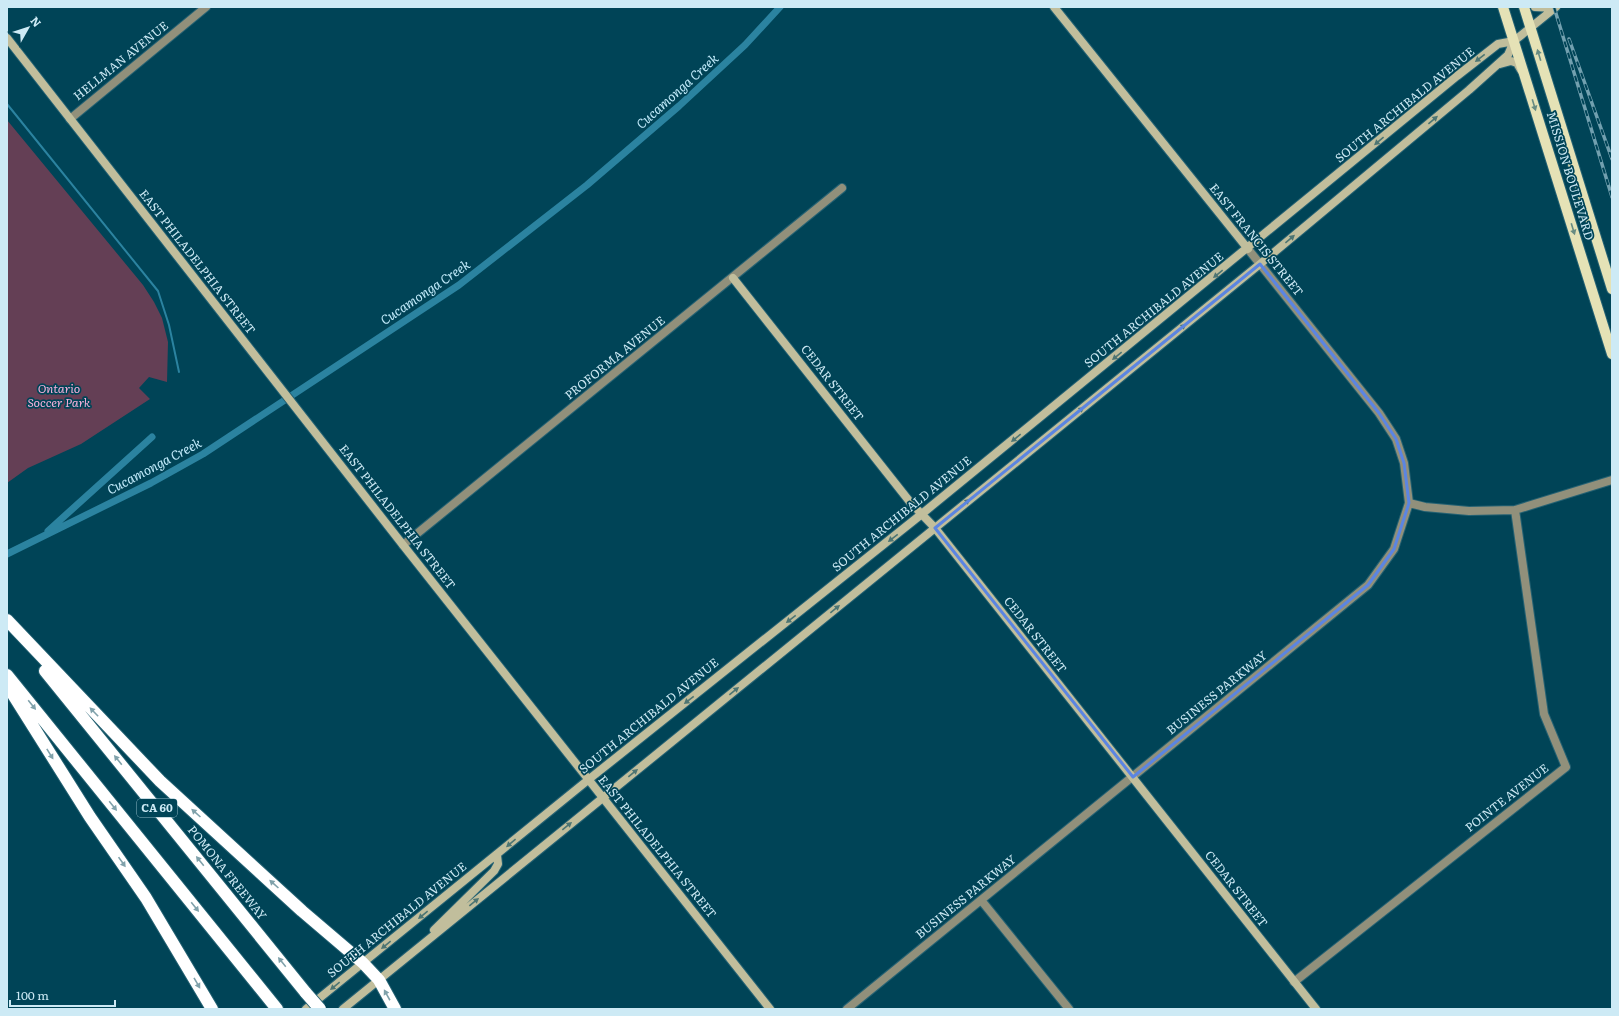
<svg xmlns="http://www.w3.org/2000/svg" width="1619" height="1016" font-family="Literata,serif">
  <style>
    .green { fill: #643f55 }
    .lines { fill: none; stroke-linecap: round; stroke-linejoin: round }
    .stream { stroke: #2b83a0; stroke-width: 2 }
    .canal { stroke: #2b83a0; stroke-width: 7 }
    .street-casing { stroke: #256273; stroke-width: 10 }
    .secondary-casing { stroke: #256273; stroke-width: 10 }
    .primary-casing { stroke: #256273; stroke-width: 12 }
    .highway-casing { stroke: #256273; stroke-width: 14 }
    .street { stroke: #91907b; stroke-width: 8 }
    .secondary { stroke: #c1be9c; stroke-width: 8 }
    .primary { stroke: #e5e2b6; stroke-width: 10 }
    .highway { stroke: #fff; stroke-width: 12 }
    .rail-casing { stroke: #72a0af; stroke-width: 3.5 }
    .rail { stroke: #004457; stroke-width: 2; stroke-dasharray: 6; stroke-linecap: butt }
    .highway-bridge-casing { stroke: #256273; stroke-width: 14; stroke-linecap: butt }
    .highway-bridge { stroke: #fff; stroke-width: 12 }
    .oneway { fill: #678b82 }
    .oneway2 { fill: #4d7573 }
    .oneway3 { fill: #80a2ab }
    .marked { fill: none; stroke: #5b85e2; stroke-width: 3; stroke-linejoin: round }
    .labels { text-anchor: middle; stroke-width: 3.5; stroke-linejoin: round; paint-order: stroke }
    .shield { fill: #004457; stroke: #90b8c6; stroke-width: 1 }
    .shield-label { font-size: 11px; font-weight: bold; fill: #cdeaf5 }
    .street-label { font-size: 12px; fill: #cdeaf5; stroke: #004457 }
    .park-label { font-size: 12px; font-style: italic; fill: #f7b0da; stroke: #004457 }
    .water-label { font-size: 13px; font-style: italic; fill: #c0eafa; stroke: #004457 }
  </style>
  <rect width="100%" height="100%" fill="#004457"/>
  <path class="green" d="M7,120L143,285L154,302L162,318L168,342L167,382L149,377L139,388L150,399L81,444L28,468L7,483Z"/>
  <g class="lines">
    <path class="stream" d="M7,104L158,291L169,325L179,372"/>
    <path class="canal" d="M48,531L152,437
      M7,554L151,483L203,454L459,285L587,185L679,106L745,45L780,7"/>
    <g class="street-casing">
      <path id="street" d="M70,119L206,7
        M1248,249L1379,413L1396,439L1404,463L1409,503
        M403,545L842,188
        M981,900L1069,1009
        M1294,982L1566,767L1544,714L1515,510
        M847,1009L1368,585L1394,549L1409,503L1425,507L1469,511L1515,510L1612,480"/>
    </g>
    <g class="secondary-casing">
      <path id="secondary" d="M1054,7L1248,249
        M1535,7L1554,8
        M7,38L403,545L770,1009
        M1500,64L1511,61L1517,63L1521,70
        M733,278L910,502L935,528L1316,1009
        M434,930L494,871L498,864L497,855
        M306,1009L588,780L923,513L1457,76L1498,44L1514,41L1556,7
        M343,1009L1260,264L1469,90L1508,55L1514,41"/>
    </g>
    <g class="primary-casing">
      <path id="primary" d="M1503,7L1612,354
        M1524,7L1612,289"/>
    </g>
    <g class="highway-casing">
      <path id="highway" d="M7,620L160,781L302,911L363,963L379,980L395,1009
        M45,671L306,993
        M7,675L277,1009
        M7,685L90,817L146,898L212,1009"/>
    </g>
    <use href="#street" class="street"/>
    <use href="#secondary" class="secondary"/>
    <use href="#primary" class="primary"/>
    <use href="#highway" class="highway"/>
    <g class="rail-casing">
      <path id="rail" d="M1554,7L1612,197
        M1569,39L1612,159"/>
    </g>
    <use href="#rail" class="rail"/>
    <g class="highway-bridge-casing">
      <path id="highway-bridge" d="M306,993L320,1009"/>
    </g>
    <use href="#highway-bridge" class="highway-bridge"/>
  </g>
  <defs><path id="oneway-solid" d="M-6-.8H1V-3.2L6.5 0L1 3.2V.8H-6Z"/></defs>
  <g class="oneway">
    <use href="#oneway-solid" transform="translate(1539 55) rotate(-107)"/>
    <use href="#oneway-solid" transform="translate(1534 105) rotate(73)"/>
    <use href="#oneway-solid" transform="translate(1573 229) rotate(73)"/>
  </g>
  <g class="oneway2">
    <use href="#oneway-solid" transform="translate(1480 58) rotate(142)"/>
    <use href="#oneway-solid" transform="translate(1433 120) rotate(-40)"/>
    <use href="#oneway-solid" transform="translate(1379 141) rotate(140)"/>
    <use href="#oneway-solid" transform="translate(1290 239) rotate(-40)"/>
    <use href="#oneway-solid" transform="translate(1218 274) rotate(141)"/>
    <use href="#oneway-solid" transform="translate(1181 328) rotate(-39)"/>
    <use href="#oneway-solid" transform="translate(1117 356) rotate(141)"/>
    <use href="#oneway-solid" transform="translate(1079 411) rotate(-39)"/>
    <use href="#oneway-solid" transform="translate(1016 438) rotate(141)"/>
    <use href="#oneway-solid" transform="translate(965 503) rotate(-39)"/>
    <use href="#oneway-solid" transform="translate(893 538) rotate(142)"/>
    <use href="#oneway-solid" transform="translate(835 609) rotate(-39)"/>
    <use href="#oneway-solid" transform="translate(791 619) rotate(142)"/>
    <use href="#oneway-solid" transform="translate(734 691) rotate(-39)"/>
    <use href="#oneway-solid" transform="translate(689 700) rotate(142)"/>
    <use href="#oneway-solid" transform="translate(633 773) rotate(-39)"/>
    <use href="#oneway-solid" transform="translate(567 826) rotate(-39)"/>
    <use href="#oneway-solid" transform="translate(511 843) rotate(140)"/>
    <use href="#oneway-solid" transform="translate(474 902) rotate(-39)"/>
    <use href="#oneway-solid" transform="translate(423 915) rotate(141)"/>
    <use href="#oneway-solid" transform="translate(386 945) rotate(141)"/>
    <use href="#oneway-solid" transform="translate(335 986) rotate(141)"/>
  </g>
  <g class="oneway3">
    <use href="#oneway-solid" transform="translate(32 705) rotate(51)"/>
    <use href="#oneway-solid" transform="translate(94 712) rotate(-134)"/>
    <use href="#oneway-solid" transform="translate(50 754) rotate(58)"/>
    <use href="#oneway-solid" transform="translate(118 760) rotate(-129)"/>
    <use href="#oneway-solid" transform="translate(113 806) rotate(51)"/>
    <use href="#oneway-solid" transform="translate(196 813) rotate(-138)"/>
    <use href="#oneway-solid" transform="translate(200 861) rotate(-129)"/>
    <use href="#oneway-solid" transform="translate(122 862) rotate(55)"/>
    <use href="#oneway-solid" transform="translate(274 884) rotate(-138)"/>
    <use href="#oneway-solid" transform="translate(195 907) rotate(51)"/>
    <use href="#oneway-solid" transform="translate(282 962) rotate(-129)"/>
    <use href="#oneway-solid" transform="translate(197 983) rotate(60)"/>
    <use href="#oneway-solid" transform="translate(387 995) rotate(-119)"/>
  </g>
  <path class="marked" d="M1260,264L1379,413L1396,439L1404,463L1409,503L1394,549L1368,585L1133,777L935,528Z"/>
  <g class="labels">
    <rect class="shield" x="137" y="799" width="40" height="18" rx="3"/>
    <g class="shield-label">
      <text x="157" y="812">CA 60</text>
    </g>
    <g class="street-label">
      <text transform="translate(121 61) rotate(-39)" y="4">HELLMAN AVENUE</text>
      <text transform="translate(1405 105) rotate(-39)" y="4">SOUTH ARCHIBALD AVENUE</text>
      <text transform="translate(1570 176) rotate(73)" y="4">MISSION BOULEVARD</text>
      <text transform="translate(1256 240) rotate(51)" y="4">EAST FRANCIS STREET</text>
      <text transform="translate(197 262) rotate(52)" y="4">EAST PHILADELPHIA STREET</text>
      <text transform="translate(1154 310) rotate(-39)" y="4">SOUTH ARCHIBALD AVENUE</text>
      <text transform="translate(615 358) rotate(-39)" y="4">PROFORMA AVENUE</text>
      <text transform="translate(832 383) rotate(52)" y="4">CEDAR STREET</text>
      <text transform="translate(902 514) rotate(-39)" y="4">SOUTH ARCHIBALD AVENUE</text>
      <text transform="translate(397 517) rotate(52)" y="4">EAST PHILADELPHIA STREET</text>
      <text transform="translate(1035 635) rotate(52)" y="4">CEDAR STREET</text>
      <text transform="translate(1217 693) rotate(-39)" y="4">BUSINESS PARKWAY</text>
      <text transform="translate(649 716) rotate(-39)" y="4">SOUTH ARCHIBALD AVENUE</text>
      <text transform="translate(1507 798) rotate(-38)" y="4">POINTE AVENUE</text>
      <text transform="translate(657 847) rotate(51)" y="4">EAST PHILADELPHIA STREET</text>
      <text transform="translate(227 873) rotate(51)" y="4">POMONA FREEWAY</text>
      <text transform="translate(1236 889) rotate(52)" y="4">CEDAR STREET</text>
      <text transform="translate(966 897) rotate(-39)" y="4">BUSINESS PARKWAY</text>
      <text transform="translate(397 920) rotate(-39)" y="4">SOUTH ARCHIBALD AVENUE</text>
    </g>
    <g class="park-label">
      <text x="59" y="393">Ontario<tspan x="59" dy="14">Soccer Park</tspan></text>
    </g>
    <g class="water-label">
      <text transform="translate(677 91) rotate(-42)" y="5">Cucamonga Creek</text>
      <text transform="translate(425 292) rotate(-34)" y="5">Cucamonga Creek</text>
      <text transform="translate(154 466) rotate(-28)" y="5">Cucamonga Creek</text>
    </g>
  </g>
  <rect width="1619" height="1016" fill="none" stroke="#cdeaf5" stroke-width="16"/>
  <g transform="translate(28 28) rotate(51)" stroke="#004457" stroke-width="3" paint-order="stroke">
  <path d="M0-3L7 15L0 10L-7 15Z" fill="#cdeaf5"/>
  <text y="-6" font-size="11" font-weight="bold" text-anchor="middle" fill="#cdeaf5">N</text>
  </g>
  <path d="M10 1000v6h105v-6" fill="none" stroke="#cdeaf5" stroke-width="2"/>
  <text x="16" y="1000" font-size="12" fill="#cdeaf5" stroke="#004457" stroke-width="3" paint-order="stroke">100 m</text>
</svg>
